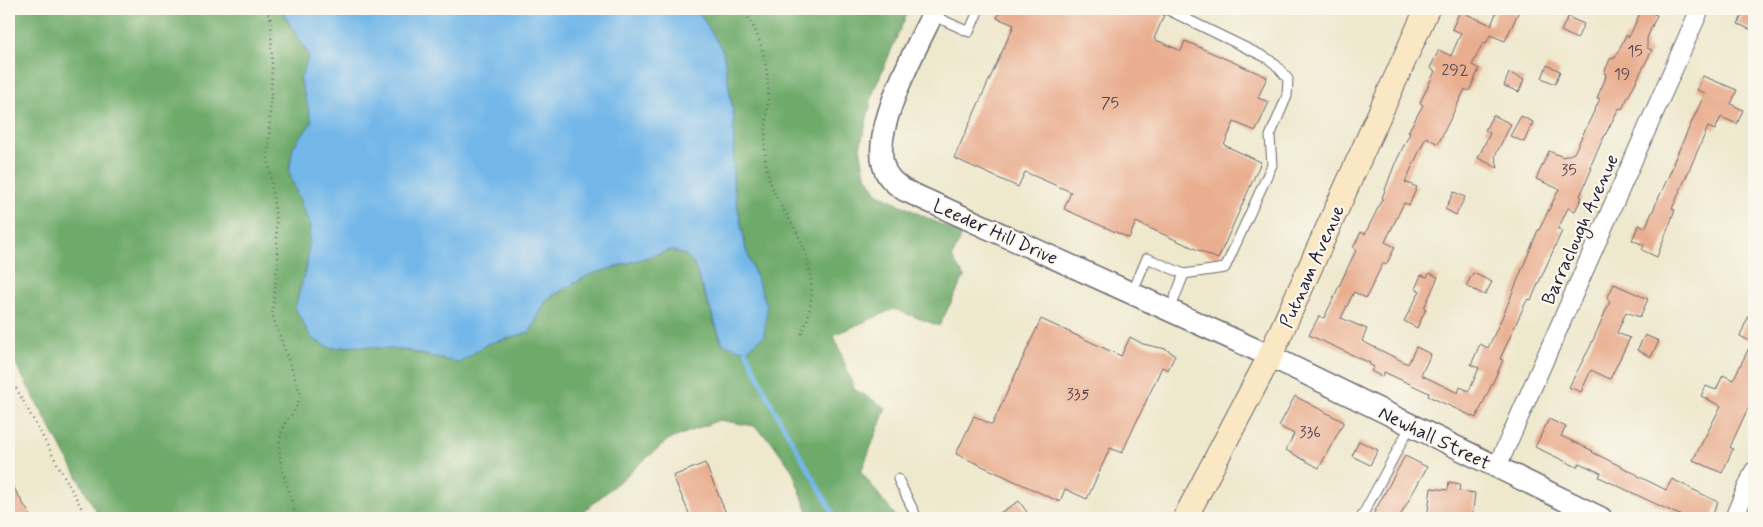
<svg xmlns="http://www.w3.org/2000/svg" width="1763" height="527" font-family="Mynerve,sans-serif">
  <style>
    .forest { fill: #6eaa6a; stroke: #486652 }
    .water { fill: #73b7e9; stroke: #4a6c92 }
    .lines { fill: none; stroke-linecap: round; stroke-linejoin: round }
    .stream { stroke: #73b7e9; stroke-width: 4.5 }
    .building { fill: #e9ae90 }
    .service-casing { stroke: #69676e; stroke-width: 11 }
    .minor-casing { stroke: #69676e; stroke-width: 20 }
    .tertiary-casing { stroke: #69676e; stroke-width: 24 }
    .secondary-casing { stroke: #69676e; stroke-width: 26 }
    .path { stroke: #69676e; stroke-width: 2.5; stroke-dasharray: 1 4; stroke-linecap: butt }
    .service { stroke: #fff; stroke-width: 9 }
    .minor { stroke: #fff; stroke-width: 18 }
    .tertiary { stroke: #fff; stroke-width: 21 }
    .secondary { stroke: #fae7c3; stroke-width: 24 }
    .labels { text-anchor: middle; stroke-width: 4.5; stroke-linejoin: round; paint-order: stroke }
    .number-label { font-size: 16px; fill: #544550 }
    .street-label { font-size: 19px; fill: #22223b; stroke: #fbf7ec }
  </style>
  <rect width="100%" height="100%" fill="#fbf7ec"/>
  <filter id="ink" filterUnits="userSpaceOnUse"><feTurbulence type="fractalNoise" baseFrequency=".02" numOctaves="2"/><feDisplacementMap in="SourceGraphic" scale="10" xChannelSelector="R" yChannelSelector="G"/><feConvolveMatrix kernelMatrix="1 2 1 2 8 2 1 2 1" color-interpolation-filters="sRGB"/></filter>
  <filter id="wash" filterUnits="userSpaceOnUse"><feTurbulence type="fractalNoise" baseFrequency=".0096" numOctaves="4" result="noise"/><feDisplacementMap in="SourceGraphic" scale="20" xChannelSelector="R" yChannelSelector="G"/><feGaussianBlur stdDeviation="1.12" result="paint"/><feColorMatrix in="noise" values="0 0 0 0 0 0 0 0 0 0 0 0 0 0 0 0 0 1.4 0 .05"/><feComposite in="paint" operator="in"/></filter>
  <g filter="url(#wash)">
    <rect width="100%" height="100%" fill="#eee8cd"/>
    <path class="forest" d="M9,9H281L309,56L300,79L312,122L293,147L289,173L310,226L307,264L295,308L312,339L331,348L356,346L404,350L459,363L487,344L530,332L547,299L589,275L671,250L687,256L694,265L722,344L767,306L746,250L733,183L734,118L723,51L697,9H909L874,90L860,148L865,174L877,193L962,235L952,257L964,277L939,326L894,309L834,335L854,389L886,408L861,472L897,518H810L792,470L772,442L754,426L719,420L668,440L576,518H100L9,352Z"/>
    <path class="water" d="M281,9H697L723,51L734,118L733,183L746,250L767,306L764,336L746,351L723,344L694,265L687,256L671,250L589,275L547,299L530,332L487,344L459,363L404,350L356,346L331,348L312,339L295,308L307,264L310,226L289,173L293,147L312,122L300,79L309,56Z"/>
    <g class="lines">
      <path class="stream" d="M746,351L776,413L831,509L835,518"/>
    </g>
    <g id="blocks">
      <path class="building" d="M1001,9H1153L1164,15L1154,39L1181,51L1185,41L1267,77L1258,98L1269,102L1256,131L1234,122L1224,145L1261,162L1218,259L1136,222L1129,238L1064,209L1071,192L1025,172L1018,187L954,158L1014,25L997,18Z
        M1498,9H1520L1505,41L1490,35L1486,44L1483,43L1472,65L1479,69L1469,91L1465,89L1438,144L1426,137L1405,182L1417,187L1409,205L1404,203L1385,242L1395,247L1386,265L1383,263L1366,298L1354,292L1341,318L1367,329L1362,341L1408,364L1416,347L1431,354L1421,375L1458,393L1460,387L1469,391L1479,368L1471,365L1480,344L1488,348L1505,311L1538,230H1539L1559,189L1536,179L1549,151L1563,157L1574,153L1600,99L1597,98L1606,77H1605L1606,74L1604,73L1610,59L1615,58L1626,35L1629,37L1642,9L1657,15L1647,38V48L1652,50L1622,109L1619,108L1601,143L1590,167L1592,168L1580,196L1582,197L1575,211L1568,208L1558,229L1562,231L1531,300L1528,299L1525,304L1500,359L1503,360L1494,380L1476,418L1428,396L1429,393L1384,372L1382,377L1371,371L1374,367L1369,364L1370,363L1309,335L1319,316L1324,318L1356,250L1353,248L1361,232L1365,234L1383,198H1382L1394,166L1410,133L1408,132L1423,105L1420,103L1435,71L1430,68L1439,50L1451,56L1461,33L1452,29L1460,11L1491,25Z
        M1745,9H1754V31L1738,24Z
        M1568,17L1584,24L1577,39L1561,31Z
        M1547,65L1560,71L1555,84L1542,78Z
        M1509,73L1524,79L1519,92L1504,86Z
        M1703,76L1737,90L1731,104L1743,110L1737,124L1721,117L1715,130L1708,127L1672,209L1675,210L1657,257L1642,250L1644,245L1632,240L1639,225L1645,228L1674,164L1673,163L1705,93L1697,90Z
        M1493,115L1511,124L1495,156L1498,168L1478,158L1490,133L1485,130Z
        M1521,116L1533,122L1524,142L1510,136Z
        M1454,192L1465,197L1456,215L1445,209Z
        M1430,273L1438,277L1424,308L1426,309L1417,328L1404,321L1420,291L1415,289L1421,275L1427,277Z
        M1473,273L1492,282L1485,295L1466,286Z
        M1614,284L1648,299L1640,317L1626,312L1617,333L1630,338L1610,379L1591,370L1581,392L1569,387L1590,347L1610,301L1607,299Z
        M1754,303V395L1730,447L1733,449L1722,473L1693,460L1721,406L1701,396L1706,386L1716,390L1723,375L1733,380L1752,342L1740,336Z
        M1041,319L1121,356L1130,337L1143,344L1166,349L1175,355L1168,370L1162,367L1122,453L1110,448L1087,499L1065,489L1060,502L956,454L974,416L992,425Z
        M1645,335L1659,341L1651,357L1637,350Z
        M1295,396L1344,422L1319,468L1286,450L1294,434L1279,426Z
        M1549,419L1566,427L1561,436L1593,451L1592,452L1638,475V476L1666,490L1672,479L1718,502L1711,518H1689L1675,513L1599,477L1601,473L1579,463L1577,467L1535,447Z
        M1359,441L1378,450L1370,465L1352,456Z
        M1405,456L1427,467L1399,518H1371Z
        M705,463L728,518H691L673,476Z
        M9,480L32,518H9Z
        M1449,482L1460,484L1459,491L1475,493L1472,518H1427L1431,488L1448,490Z
        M1019,501L1031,518H992Z"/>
    </g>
  </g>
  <g filter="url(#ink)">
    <use href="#blocks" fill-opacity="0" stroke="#69676e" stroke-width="1"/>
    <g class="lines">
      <g class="service-casing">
        <path id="service" d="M932,15L969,32L979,9
          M1132,293L1147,258L1184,274L1225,268L1272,165L1270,136L1287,96L1288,79L1276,65L1267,58L1166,9
          M1170,310L1184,274
          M898,479L917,518
          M1361,518L1411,425"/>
      </g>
      <g class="minor-casing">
        <path id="minor" d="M1497,467L1700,9
          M1734,518L1754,471"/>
      </g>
      <g class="tertiary-casing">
        <path id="tertiary" d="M935,9C918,45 873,125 883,164C886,177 894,183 904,190L1270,356L1601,518"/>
      </g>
      <g class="secondary-casing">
        <path id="secondary" d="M1185,518L1270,356L1427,9"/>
      </g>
      <path class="path" d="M266,9L271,19L272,68L268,159L276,220L278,259L272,314L301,395C299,400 297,405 295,410C291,417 284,422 282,430C273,461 291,489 296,518
        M743,9C761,36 768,62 768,95C768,118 763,140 766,163C768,186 780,204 791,222C812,257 819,298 801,335
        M9,375L87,518"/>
      <use href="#service" class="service"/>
      <use href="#minor" class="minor"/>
      <use href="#tertiary" class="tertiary"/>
      <use href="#secondary" class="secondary"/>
    </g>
  </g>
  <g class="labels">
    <g class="number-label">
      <text x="1635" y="56">15</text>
      <text x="1455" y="75">292</text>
      <text x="1622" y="79">19</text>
      <text x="1110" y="108">75</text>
      <text x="1569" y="175">35</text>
      <text x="1078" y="399">335</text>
      <text x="1310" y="437">336</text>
    </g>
    <g class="street-label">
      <text transform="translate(1579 229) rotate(-66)" y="7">Barraclough Avenue</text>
      <text transform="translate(996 231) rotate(24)" y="7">Leeder Hill Drive</text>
      <text transform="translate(1311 266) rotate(-66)" y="7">Putnam Avenue</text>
      <text transform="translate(1435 437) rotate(26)" y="7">Newhall Street</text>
    </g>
  </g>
  <rect width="1763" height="527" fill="none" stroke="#fbf7ec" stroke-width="30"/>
</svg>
